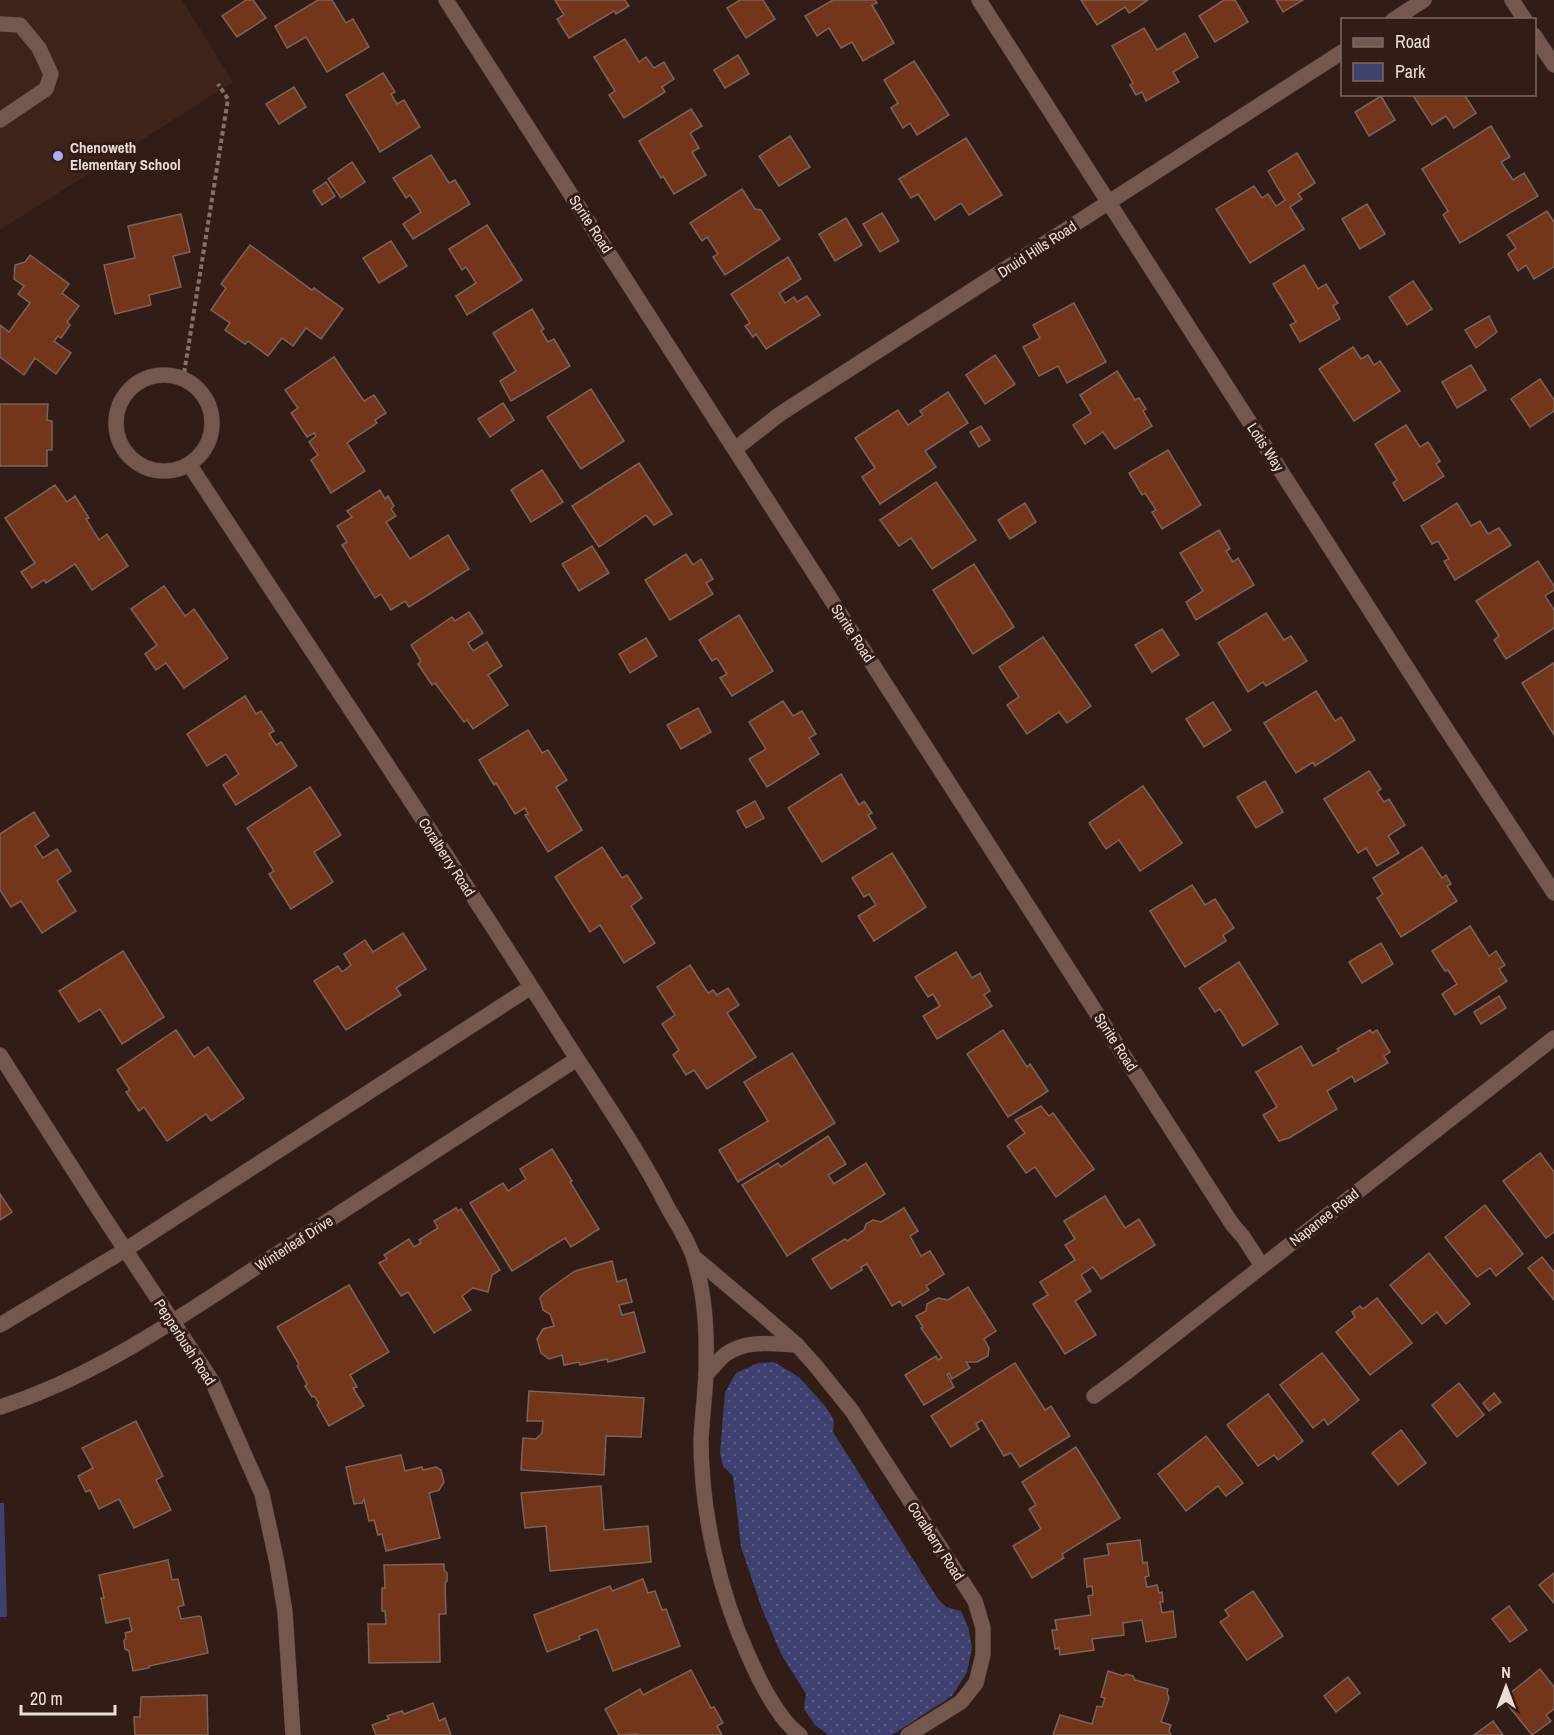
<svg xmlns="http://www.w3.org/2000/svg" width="1554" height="1735" viewBox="0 0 1554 1735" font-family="'Archivo Narrow',sans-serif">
<defs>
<pattern id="green-dots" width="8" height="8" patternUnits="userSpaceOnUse" patternTransform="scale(1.5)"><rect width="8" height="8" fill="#3e4170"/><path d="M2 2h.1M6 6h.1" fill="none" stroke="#5a5c84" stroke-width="1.8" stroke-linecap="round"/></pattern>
</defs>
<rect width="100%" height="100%" fill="#311d15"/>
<!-- built -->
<polygon fill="#3d2318" points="0,0 182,0 233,82 0,230"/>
<!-- green -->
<polygon fill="url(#green-dots)" points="774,1362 799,1377 825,1406 834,1420 833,1432 938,1599 946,1607 961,1611 968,1627 972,1648 967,1672 952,1696 892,1735 828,1735 815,1725 804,1709 806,1694 781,1654 761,1606 741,1547 733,1476 723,1466 720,1453 725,1392 736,1373 758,1363"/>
<!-- pitch -->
<polygon fill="#3e4170" points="0,1503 4,1503 7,1617 0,1617"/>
<!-- building -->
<g fill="#73361b" stroke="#7b635a" stroke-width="1.5">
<polygon points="246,0 253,0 266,18 237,37 222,16"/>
<polygon points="318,0 332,0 346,23 353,19 369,47 327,72 306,37 287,48 275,26"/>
<polygon points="555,0 625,0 629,6 616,14 614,11 569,38 557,19 564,15"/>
<polygon points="740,0 763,0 775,19 746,38 727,8"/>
<polygon points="833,0 875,0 877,3 872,5 894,43 863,61 852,42 841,48 829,28 817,36 805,16"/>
<polygon points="1081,0 1148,0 1129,13 1125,7 1097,25"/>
<polygon points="1224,0 1235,0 1248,22 1215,42 1199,16"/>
<polygon points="1276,0 1303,0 1283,12"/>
<polygon points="1144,28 1157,50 1185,33 1198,57 1173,72 1179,82 1146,101 1142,92 1136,95 1130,85 1133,83 1112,46"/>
<polygon points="625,39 639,62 646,57 654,68 664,62 674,79 662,87 665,92 624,118 609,95 615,91 594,57"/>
<polygon points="738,55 749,74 725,88 714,70"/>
<polygon points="914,61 949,115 917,135 910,123 903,128 891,108 898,103 884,80"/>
<polygon points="383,73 395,92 391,94 397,104 404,100 420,127 380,152 346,95"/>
<polygon points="294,87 306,107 279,124 266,104"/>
<polygon points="1412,94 1464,94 1476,113 1454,128 1446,116 1432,125"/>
<polygon points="1381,96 1395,120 1369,136 1355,112"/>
<polygon points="691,109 702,126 690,133 699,148 692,152 706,175 674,194 663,176 661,178 639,141"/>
<polygon points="1491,126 1510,157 1501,162 1513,180 1524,173 1538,196 1460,243 1443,215 1448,211 1422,169"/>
<polygon points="790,136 810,167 779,186 759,156"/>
<polygon points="966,138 1002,195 969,215 961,203 935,220 918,194 911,198 899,179"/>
<polygon points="1297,153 1315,183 1298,194 1302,199 1290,207 1304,229 1250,263 1216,209 1254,186 1262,198 1268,194 1276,206 1285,200 1268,171"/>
<polygon points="431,155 449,183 455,180 470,204 413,239 403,224 421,212 410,195 406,198 393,178"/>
<polygon points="352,162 365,182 341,198 328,179"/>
<polygon points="326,182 335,196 322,205 313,191"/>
<polygon points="742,189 755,209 761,210 780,239 725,275 713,257 718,254 707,237 702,241 690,223"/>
<polygon points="1367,204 1385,234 1360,249 1342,219"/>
<polygon points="1547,211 1554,222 1554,267 1534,279 1526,265 1518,271 1508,254 1516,248 1507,235"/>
<polygon points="882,213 899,241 880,252 863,224"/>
<polygon points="181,214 190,252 173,256 181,287 149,295 151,305 115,314 104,265 135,258 128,226"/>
<polygon points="846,218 862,245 835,261 819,234"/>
<polygon points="487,225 522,280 467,315 456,296 476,283 466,267 462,270 449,249"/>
<polygon points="391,241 407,266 379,283 363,258"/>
<polygon points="250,245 312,290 314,288 343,309 321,339 306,328 293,346 282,338 268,356 248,341 245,344 225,330 230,323 211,310 226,288 221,284"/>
<polygon points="30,255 69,284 62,293 79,306 67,322 70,325 61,338 58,336 54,341 71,353 56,374 35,358 24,375 0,357 0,325 9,332 30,303 18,294 24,286 14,279 15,265 25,262"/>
<polygon points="788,257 801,279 779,293 785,303 794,297 797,302 807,296 820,315 766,349 756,334 753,337 745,326 750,323 731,294"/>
<polygon points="1304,265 1318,289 1326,284 1338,303 1333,306 1340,319 1300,342 1290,325 1296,322 1273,284"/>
<polygon points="1413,281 1432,309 1407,325 1389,297"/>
<polygon points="1074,303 1106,362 1067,383 1058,366 1039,376 1023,347 1040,338 1033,325"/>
<polygon points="532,309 544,329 541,331 548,342 554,339 570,366 511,401 500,381 516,371 493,333"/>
<polygon points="1489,316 1497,332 1476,348 1465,330"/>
<polygon points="1353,347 1361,359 1368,355 1374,365 1380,361 1400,391 1354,421 1319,369"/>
<polygon points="995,355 1015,384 985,404 966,375"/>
<polygon points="334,357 364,401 374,395 386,413 375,420 377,423 347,443 365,471 331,493 311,460 318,455 309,442 316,436 314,433 307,437 291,413 298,408 285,390"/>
<polygon points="1471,365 1486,390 1457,408 1442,382"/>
<polygon points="1117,371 1135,400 1139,398 1146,409 1143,411 1152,426 1115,449 1103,432 1085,444 1073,425 1091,413 1080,395"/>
<polygon points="1540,379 1554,400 1554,411 1530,427 1511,399"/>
<polygon points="591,389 624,441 581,469 547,417"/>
<polygon points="948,392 968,423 925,451 936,467 880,504 862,477 875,468 855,438 898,410 908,425 923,415 920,411"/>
<polygon points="503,403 514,420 490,437 478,419"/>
<polygon points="0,404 48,404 47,420 52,421 52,450 47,450 47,466 0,466"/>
<polygon points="1406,425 1420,447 1428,442 1440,461 1436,464 1444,476 1404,501 1393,483 1397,480 1375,444"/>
<polygon points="981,426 990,440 979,447 970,432"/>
<polygon points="1168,450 1201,505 1162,529 1152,512 1156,510 1145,493 1142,495 1129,473"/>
<polygon points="639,463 672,514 654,525 646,515 599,547 572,506"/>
<polygon points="542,470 563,502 531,522 511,490"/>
<polygon points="936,482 976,540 932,569 911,538 899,546 880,520"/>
<polygon points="55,485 67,502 75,496 89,518 86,519 99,540 107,534 128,566 92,590 75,564 46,583 44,580 32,588 21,572 35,563 5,518"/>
<polygon points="380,490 385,499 388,496 394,506 391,509 396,516 386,522 410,559 448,535 469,569 409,607 405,601 391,610 381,594 375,598 342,545 347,542 337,526 352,517 347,511"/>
<polygon points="1025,503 1036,522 1010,539 998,520"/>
<polygon points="1457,503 1471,526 1480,521 1488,534 1499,528 1511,545 1455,580 1444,561 1449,559 1438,541 1432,544 1421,526"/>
<polygon points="1219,530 1230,549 1226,551 1233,562 1238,558 1254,585 1196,620 1186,602 1203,591 1180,553"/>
<polygon points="592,546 609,573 579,591 562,564"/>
<polygon points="686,554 693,565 701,559 713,579 706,583 713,594 670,620 645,580"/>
<polygon points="1538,561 1554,586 1554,590 1545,596 1554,610 1554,628 1506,659 1494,640 1499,636 1476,601"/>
<polygon points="974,564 1014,627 973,654 933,590"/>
<polygon points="164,586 185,616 194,609 228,658 184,688 166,663 156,670 145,654 157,645 131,609"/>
<polygon points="469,612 483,633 468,643 473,651 487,642 502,666 488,675 508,705 473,729 467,720 464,722 435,683 432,685 418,664 421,661 411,645 452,617 455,621"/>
<polygon points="1266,613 1284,640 1291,636 1307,661 1266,686 1263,682 1248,692 1218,643"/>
<polygon points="739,615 773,671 732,696 720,678 727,674 717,658 712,661 699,640"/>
<polygon points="1162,629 1179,655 1152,672 1135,645"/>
<polygon points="1043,637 1091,706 1067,723 1059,712 1027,734 1007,705 1019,697 999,667"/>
<polygon points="646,638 657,656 630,673 619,654"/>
<polygon points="1554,663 1554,735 1522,683"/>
<polygon points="1316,691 1335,721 1341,717 1355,740 1315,766 1313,762 1296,773 1264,723"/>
<polygon points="245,696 256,714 261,711 274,731 269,734 276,745 281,742 297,766 236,805 223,785 239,774 226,754 207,766 187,734"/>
<polygon points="783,701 793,716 802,711 816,734 809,738 819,754 767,787 749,759 766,749 749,722"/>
<polygon points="1213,702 1231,730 1204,747 1186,719"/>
<polygon points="698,708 711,732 681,749 667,725"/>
<polygon points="528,730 542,753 548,750 567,780 556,787 582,830 548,852 525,815 528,814 525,808 515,814 496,783 494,785 479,760"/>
<polygon points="1369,771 1381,789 1377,792 1384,802 1389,799 1405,825 1388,836 1399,853 1377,866 1366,848 1358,853 1324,799"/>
<polygon points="841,774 859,805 864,801 872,813 868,815 876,828 822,862 788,808"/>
<polygon points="1265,781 1283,812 1256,828 1237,797"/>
<polygon points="1143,786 1182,843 1140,871 1119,840 1106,849 1089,823"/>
<polygon points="310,787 341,835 314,852 333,882 291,909 269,874 274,871 247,828"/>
<polygon points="755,801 764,818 746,828 737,811"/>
<polygon points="34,812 49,836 35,846 43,858 57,849 71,871 57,881 76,911 42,933 21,901 11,907 0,890 0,834"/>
<polygon points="602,847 622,878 627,875 642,898 631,906 655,943 624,963 600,925 590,932 555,877"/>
<polygon points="1422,847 1442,878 1446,875 1451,884 1447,886 1457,901 1401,937 1377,898 1383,894 1373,878"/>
<polygon points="892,853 926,907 874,941 858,916 876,905 869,894 864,897 852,878"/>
<polygon points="1192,885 1205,905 1215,899 1234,928 1223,935 1226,941 1185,967 1150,911"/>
<polygon points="1470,926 1489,956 1496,951 1505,965 1499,969 1507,981 1455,1015 1442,994 1457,984 1448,970 1445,971 1432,951"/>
<polygon points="403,933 426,969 396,988 401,995 346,1030 314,981 338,966 342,972 351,965 344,954 365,940 373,952"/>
<polygon points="1381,943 1393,964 1362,983 1349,962"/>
<polygon points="123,951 164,1017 122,1044 100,1009 79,1022 59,991"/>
<polygon points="956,952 972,978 980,973 990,991 984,995 992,1006 937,1039 923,1016 940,1006 933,994 928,997 915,977"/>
<polygon points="1239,962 1278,1024 1243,1046 1220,1009 1215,1012 1199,988"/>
<polygon points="690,965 708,993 713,990 717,995 728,988 739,1005 727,1013 756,1057 707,1089 694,1070 686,1075 673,1055 679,1050 662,1024 675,1015 657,987"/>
<polygon points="1499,996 1506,1008 1481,1024 1474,1012"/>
<polygon points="176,1030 194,1057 208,1047 244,1098 211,1121 206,1114 167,1141 144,1107 139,1111 126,1092 130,1090 117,1070"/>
<polygon points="1003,1030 1027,1067 1030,1064 1048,1091 1008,1117 967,1054"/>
<polygon points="1370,1030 1372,1033 1377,1030 1390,1052 1384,1056 1388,1063 1355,1082 1352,1076 1327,1091 1337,1109 1289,1138 1279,1141 1263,1115 1277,1107 1256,1072 1301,1046 1313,1066 1339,1051 1337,1049"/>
<polygon points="792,1053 835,1123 738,1182 719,1150 768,1121 744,1082"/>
<polygon points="1041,1106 1049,1116 1053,1113 1094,1169 1056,1197 1035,1167 1026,1173 1007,1146 1025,1133 1015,1120"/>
<polygon points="828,1136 846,1164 828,1175 834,1184 866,1163 885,1194 787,1256 742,1185 778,1163 781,1167"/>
<polygon points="552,1149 572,1181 570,1182 599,1229 571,1247 565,1238 512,1271 470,1203 503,1183 508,1191 526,1179 520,1169"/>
<polygon points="1540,1153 1554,1172 1554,1232 1546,1238 1503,1181"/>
<polygon points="0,1194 12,1212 0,1220"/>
<polygon points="1105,1196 1125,1228 1139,1219 1155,1245 1101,1279 1093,1267 1081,1275 1091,1291 1075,1301 1096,1335 1065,1354 1033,1304 1048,1295 1040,1282 1075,1260 1065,1245 1075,1239 1064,1221"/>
<polygon points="1485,1205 1523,1254 1496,1276 1490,1268 1477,1277 1445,1237"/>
<polygon points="456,1208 458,1211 461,1209 500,1270 492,1275 488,1292 473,1288 462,1296 471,1310 434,1333 408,1292 401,1296 379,1263 387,1259 384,1255 409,1239 414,1247 421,1243 419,1240 438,1228 434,1221"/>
<polygon points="904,1208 918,1231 910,1236 921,1256 930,1251 944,1274 926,1286 929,1290 903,1306 900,1301 892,1306 867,1264 861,1267 862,1270 831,1289 812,1259 845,1239 847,1241 864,1230 866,1224 873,1220 881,1222"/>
<polygon points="1429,1253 1470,1304 1446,1324 1437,1312 1422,1324 1390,1285"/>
<polygon points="1542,1257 1554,1272 1554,1300 1528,1268"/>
<polygon points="612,1261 617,1282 626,1279 632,1302 619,1305 622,1315 634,1312 645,1352 608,1362 607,1359 580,1365 579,1362 564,1365 562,1355 549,1359 541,1353 537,1339 543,1329 554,1326 550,1314 543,1310 540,1298 544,1293 575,1271"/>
<polygon points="349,1285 389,1352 350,1375 357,1387 353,1388 364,1406 329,1426 317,1405 319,1403 314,1396 312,1397 305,1386 307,1384 297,1366 299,1364 277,1327"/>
<polygon points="968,1287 996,1331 984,1339 989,1348 988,1356 977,1362 966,1362 970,1368 952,1379 949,1373 947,1374 954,1387 924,1405 905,1375 936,1356 938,1360 942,1358 921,1328 923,1327 916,1316 926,1311 927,1304 938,1298 948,1300"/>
<polygon points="1377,1298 1412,1343 1370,1375 1336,1332 1355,1317 1352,1312 1360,1306 1363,1309"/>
<polygon points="1322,1353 1359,1400 1328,1425 1324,1419 1313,1428 1280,1385"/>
<polygon points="1015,1363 1045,1410 1051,1406 1070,1436 1020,1467 1011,1453 1004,1456 982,1420 976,1424 979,1429 951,1447 931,1416"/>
<polygon points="1459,1383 1484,1415 1457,1437 1432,1405"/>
<polygon points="529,1391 644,1398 641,1437 606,1436 604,1475 521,1470 523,1438 536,1439 542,1433 543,1421 527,1421"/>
<polygon points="1494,1393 1501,1402 1489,1411 1483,1403"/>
<polygon points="1268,1394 1303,1441 1278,1460 1274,1455 1258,1466 1227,1425"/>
<polygon points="136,1421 163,1476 156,1480 171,1510 134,1528 119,1499 99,1509 90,1490 86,1492 78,1476 93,1468 82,1448"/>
<polygon points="1401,1430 1426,1463 1398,1485 1372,1453"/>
<polygon points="1206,1436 1243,1483 1226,1496 1218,1486 1186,1511 1158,1474"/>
<polygon points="1076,1447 1120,1518 1062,1554 1064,1558 1032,1578 1013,1546 1041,1529 1029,1509 1036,1505 1022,1482"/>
<polygon points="401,1455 405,1471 422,1467 423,1470 436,1467 441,1470 444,1482 439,1490 429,1493 440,1538 386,1551 382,1534 378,1535 374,1520 369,1521 364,1499 362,1503 354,1504 346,1467"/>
<polygon points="601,1486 604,1530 648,1526 651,1562 550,1571 546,1526 525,1528 521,1493"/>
<polygon points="1140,1540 1143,1563 1147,1562 1149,1576 1145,1577 1147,1587 1157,1585 1159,1593 1162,1592 1163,1602 1160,1602 1162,1613 1173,1611 1176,1637 1146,1642 1142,1620 1123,1623 1124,1635 1092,1639 1094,1650 1060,1655 1059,1648 1055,1649 1052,1630 1057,1630 1055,1620 1091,1615 1088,1596 1093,1595 1092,1586 1087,1587 1084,1559 1109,1555 1107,1544"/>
<polygon points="168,1560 172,1580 178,1579 184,1605 178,1607 181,1619 199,1616 201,1617 208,1653 149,1666 149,1668 133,1671 129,1651 125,1649 124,1641 126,1638 125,1633 132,1631 129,1618 106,1623 101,1598 104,1598 99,1575"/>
<polygon points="444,1564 444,1570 447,1573 447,1581 445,1583 446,1614 439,1614 440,1662 369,1663 368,1624 386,1624 385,1611 382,1611 382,1588 385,1588 384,1565"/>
<polygon points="1554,1573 1554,1603 1539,1585"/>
<polygon points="643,1579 648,1593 655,1591 662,1610 666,1609 680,1646 613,1671 597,1629 579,1636 580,1639 547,1652 534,1615 610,1586 612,1591"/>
<polygon points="1253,1591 1283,1636 1247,1660 1220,1622 1229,1616 1225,1610"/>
<polygon points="1509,1606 1527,1630 1510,1642 1492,1619"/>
<polygon points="1540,1669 1554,1687 1554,1709 1546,1715 1551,1721 1532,1735 1503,1699"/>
<polygon points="691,1670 711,1708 714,1707 723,1723 717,1726 722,1735 638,1735 637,1734 619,1735 605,1709 640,1689 643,1695"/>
<polygon points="1108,1671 1123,1676 1126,1674 1133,1676 1135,1680 1168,1689 1167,1693 1169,1698 1161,1722 1171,1725 1169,1731 1171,1735 1053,1735 1060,1715 1092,1724 1097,1706 1102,1707 1105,1698 1101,1697"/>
<polygon points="1348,1677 1360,1693 1336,1712 1324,1696"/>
<polygon points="207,1695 208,1735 135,1735 134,1717 140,1717 141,1697"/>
<polygon points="433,1703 439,1721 445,1718 451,1735 376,1735 372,1725 389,1719 387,1716 402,1711 404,1714"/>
<polygon points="1493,1721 1503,1735 1474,1735"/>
</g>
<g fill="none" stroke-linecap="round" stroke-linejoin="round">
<defs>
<polyline id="lane" points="0,24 20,25 39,48 51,74 46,89 0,120"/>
<g id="street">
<polyline points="446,0 1232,1224 1244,1238 1262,1266"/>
<polyline points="979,0 1443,724 1554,893"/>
<polyline points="1512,0 1525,20"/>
<polyline points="1393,20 1424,0"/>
<polyline points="1534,35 1554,65"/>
<circle cx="164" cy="423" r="48"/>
<polyline points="735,449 780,414 1342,52"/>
<path d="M189 464C312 652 438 839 558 1029 595 1088 636 1145 668 1208 677 1224 689 1242 694 1259 706 1296 707 1336 706 1374 705 1396 702 1418 701 1439 701 1512 719 1592 749 1657 760 1682 778 1719 800 1735"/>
<polyline points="0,1055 101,1213 212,1381 262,1494 277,1563 285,1612 293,1735"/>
<polyline points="694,1257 758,1311 797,1345 815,1365 852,1411 975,1601 983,1628 983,1655 976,1683 961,1702 908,1735"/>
<polyline points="0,1325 125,1250 531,987"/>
<path d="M706 1374C713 1368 719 1359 726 1354 747 1339 773 1344 797 1345"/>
<polyline points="1094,1396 1127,1372 1554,1038"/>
<path d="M0 1407C98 1376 184 1314 269 1259 372 1192 474 1126 577 1059"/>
</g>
</defs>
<!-- lane casing -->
<use href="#lane" stroke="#4b3830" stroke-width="16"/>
<!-- street casing -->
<use href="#street" stroke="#4b3830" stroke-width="16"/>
<!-- path -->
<polyline stroke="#83716a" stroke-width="4" stroke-dasharray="4.5 3" stroke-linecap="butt" points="183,380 228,99 218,84"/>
<!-- lane -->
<use href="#lane" stroke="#75584d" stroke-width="15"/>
<!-- street -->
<use href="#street" stroke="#75584d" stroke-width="15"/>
</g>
<!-- markers -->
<circle fill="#a8b0fc" stroke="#311d15" stroke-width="2" cx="58" cy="156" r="6"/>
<g text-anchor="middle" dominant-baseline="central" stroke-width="6" stroke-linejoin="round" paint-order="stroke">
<!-- poi labels -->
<g font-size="15" font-weight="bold" fill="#ebddd7" stroke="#311d15" text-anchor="start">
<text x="70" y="147">Chenoweth<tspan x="70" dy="17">Elementary School</tspan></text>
</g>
<!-- street labels -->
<g font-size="15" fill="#ebddd7" stroke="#311d15">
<text transform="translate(591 224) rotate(57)">Sprite Road</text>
<text transform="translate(1037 249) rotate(-33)">Druid Hills Road</text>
<text transform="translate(1266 447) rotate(57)">Lotis Way</text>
<text transform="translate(853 633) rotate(57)">Sprite Road</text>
<text transform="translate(447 857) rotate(57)">Coralberry Road</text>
<text transform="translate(1116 1042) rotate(57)">Sprite Road</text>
<text transform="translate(1324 1217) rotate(-38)">Napanee Road</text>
<text transform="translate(294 1243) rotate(-33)">Winterleaf Drive</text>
<text transform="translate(185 1342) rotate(57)">Pepperbush Road</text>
<text transform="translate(936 1541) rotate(57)">Coralberry Road</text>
</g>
</g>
<!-- legend -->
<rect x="1341" y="18" width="195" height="78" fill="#311d15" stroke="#7b6a63" stroke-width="1.5"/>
<rect x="1353" y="38" width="30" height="9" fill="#75584d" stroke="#7b6a63" stroke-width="1.5"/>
<text x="1395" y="48" font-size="18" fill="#ebddd7">Road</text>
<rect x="1353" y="63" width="30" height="18" fill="#3e4170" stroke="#7b6a63" stroke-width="1.5"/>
<text x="1395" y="78" font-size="18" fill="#ebddd7">Park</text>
<!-- north arrow -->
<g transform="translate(1506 1687)" stroke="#311d15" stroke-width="4.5" paint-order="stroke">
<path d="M0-4.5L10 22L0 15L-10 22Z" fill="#ebddd7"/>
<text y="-9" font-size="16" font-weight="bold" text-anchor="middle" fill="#ebddd7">N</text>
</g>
<!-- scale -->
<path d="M21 1705v9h94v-9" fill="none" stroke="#ebddd7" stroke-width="3"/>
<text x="30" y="1705" font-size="18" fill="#ebddd7" stroke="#311d15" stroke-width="4.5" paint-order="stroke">20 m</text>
</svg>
